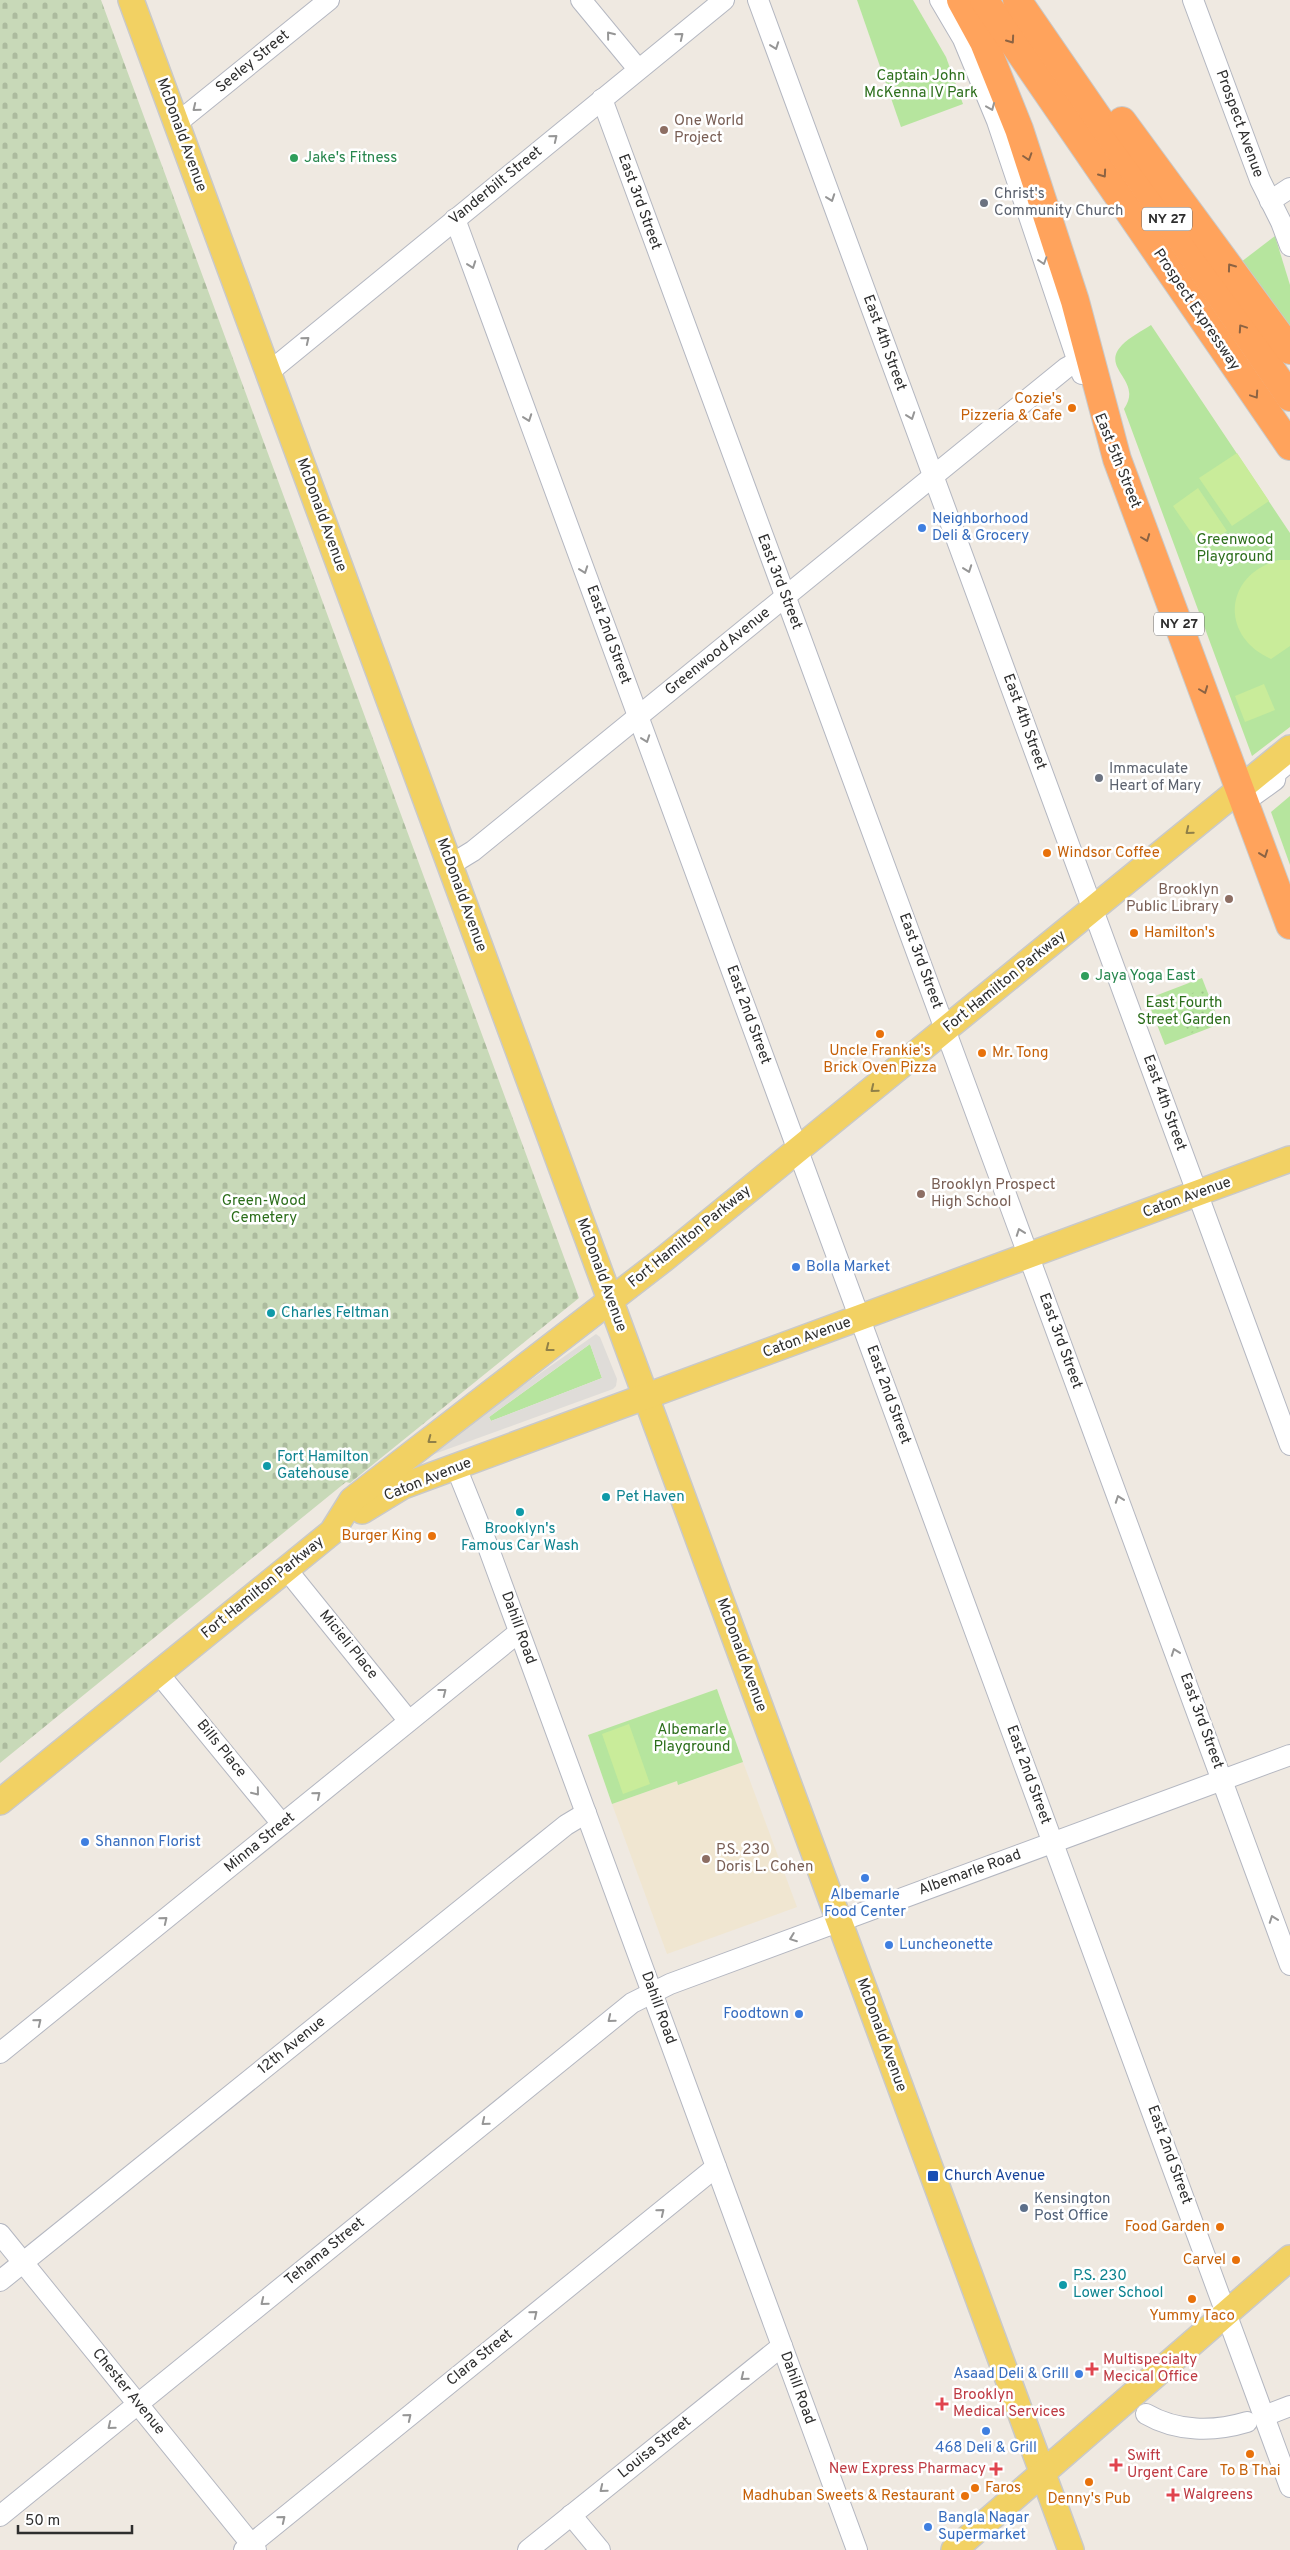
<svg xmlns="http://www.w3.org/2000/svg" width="1290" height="2550" viewBox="0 0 1290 2550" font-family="Overpass,sans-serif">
<defs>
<pattern id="cemetery-stones" width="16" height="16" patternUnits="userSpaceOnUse" patternTransform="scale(1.25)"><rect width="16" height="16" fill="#c8d9b8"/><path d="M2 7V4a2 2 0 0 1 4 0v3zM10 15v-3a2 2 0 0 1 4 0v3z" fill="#acbb9e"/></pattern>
<pattern id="garden-dots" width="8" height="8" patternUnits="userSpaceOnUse" patternTransform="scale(1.25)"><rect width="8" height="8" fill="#b6e59e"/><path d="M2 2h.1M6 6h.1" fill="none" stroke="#9dc588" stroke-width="1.8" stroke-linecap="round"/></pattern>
</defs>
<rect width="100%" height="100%" fill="#efe9e1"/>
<!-- education -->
<polygon fill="#f0e6d1" points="743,1762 797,1907 667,1954 612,1804 677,1781 679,1785"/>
<!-- grass -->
<g fill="#b6e59e">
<polygon points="857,0 913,0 946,57 963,104 901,127"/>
<polygon points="1275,236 1290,285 1290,330 1241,262"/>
<path d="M1151 325 1290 533V727L1252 756 1124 409C1144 380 1099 369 1122 345 1130 337 1142 331 1151 325Z"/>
<polygon points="1290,796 1290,865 1271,812"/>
<polygon points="1202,978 1220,1024 1165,1045 1147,999"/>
<polygon points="590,1344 602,1378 491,1421 489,1417"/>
<polygon points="717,1689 743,1762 678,1785 677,1781 612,1804 588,1735"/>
</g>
<!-- cemetery -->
<polygon fill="url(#cemetery-stones)" points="0,0 101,0 579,1298 350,1483 346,1482 0,1763"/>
<!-- garden -->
<polygon fill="url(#garden-dots)" points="1205,988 1219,1023 1188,1034 1175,1000"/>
<!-- pitch -->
<g fill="#c9ec9a">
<polygon points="1237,453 1269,501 1232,526 1199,478"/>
<polygon points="1198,488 1227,531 1202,548 1173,506"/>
<path d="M1279 560H1290V646L1271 659C1219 636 1224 574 1279 560Z"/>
<polygon points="1264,684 1275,710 1245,722 1235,696"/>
<polygon points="629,1724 650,1784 623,1794 602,1734"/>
</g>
<!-- plaza -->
<path fill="#dfdcd8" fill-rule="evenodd" d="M596 1334 600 1337 617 1379 616 1386 613 1389 426 1457V1454ZM590 1344 602 1378 491 1421 489 1417Z"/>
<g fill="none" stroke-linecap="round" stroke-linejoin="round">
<defs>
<g id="minor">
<polyline points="581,0 638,69"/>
<polyline points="758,0 1290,1445"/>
<polyline points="940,0 963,39 997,121 1082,374"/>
<polyline points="1193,0 1260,180 1281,222 1290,246"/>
<polyline points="602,99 1290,1965"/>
<polyline points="177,123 329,0"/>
<polyline points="1270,201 1290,188"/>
<polyline points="455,219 1290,2487"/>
<polyline points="269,372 724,0"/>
<polyline points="1255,784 1247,790 1250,798 1275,780 1276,773 1290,761"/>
<polyline points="450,865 473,851 1066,368 1077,362"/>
<polyline points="456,1467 487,1544 857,2550"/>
<polyline points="287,1570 408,1720"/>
<polyline points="159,1674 282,1824"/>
<polyline points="0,2053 519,1632"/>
<polyline points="0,2234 256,2550"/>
<polyline points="0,2281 566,1825 586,1813"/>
<path d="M1146 2414C1177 2432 1214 2432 1247 2422"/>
<polyline points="1264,2416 1290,2406"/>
<polyline points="571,2515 600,2550"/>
<polyline points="0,2516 632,2003 670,1984 1290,1755"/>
<polyline points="244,2550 716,2167"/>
<polyline points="528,2550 782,2346"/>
</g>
<g id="major">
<polyline points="131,0 1071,2550"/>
<polyline points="362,1511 403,1486 1290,1159"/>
<polyline points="0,1802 332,1532 352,1500 664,1259 1290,748"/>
<polyline points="954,2550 1290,2258"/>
</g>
<g id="highway">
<polyline points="961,0 984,42 1019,129 1075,301 1117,459 1290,925"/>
<polyline points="984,0 1290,446"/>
<polyline points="1017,0 1290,397"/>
<polyline points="1122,121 1290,350"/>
</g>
</defs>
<!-- minor casing -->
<use href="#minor" stroke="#b4b7c1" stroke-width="22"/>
<!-- major casing -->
<use href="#major" stroke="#c9c9c9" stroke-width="28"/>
<!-- highway casing -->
<use href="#highway" stroke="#c9c9c9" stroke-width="30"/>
<!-- minor -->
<use href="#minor" stroke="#fff" stroke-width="20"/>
<!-- major -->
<use href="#major" stroke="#f2d163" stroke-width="25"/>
<!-- highway -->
<use href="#highway" stroke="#ffa35c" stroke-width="28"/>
</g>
<!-- one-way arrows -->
<defs><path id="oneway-chevron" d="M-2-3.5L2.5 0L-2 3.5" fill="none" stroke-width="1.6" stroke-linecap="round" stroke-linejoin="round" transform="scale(1.25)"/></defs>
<g stroke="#969696">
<use href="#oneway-chevron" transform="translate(610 35) rotate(-129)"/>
<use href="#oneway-chevron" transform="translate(680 36) rotate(-39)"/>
<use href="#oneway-chevron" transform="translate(775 46) rotate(70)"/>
<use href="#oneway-chevron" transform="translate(991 107) rotate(67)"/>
<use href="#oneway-chevron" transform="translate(196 108) rotate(141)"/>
<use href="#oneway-chevron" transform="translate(554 138) rotate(-39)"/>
<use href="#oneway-chevron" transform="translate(831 198) rotate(70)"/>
<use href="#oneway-chevron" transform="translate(1043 261) rotate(72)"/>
<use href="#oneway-chevron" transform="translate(472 265) rotate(70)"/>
<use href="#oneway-chevron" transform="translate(306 340) rotate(-39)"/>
<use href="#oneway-chevron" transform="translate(911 416) rotate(70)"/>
<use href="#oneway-chevron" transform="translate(528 418) rotate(70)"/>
<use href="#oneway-chevron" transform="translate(968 569) rotate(70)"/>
<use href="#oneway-chevron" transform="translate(584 570) rotate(70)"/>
<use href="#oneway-chevron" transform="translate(646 739) rotate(70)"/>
<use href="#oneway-chevron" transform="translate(1020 1232) rotate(-110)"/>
<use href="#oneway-chevron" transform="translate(1119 1499) rotate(-110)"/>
<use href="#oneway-chevron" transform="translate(1175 1652) rotate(-110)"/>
<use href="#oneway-chevron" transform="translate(443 1692) rotate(-38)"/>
<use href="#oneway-chevron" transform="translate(256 1792) rotate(51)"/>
<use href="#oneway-chevron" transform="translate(317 1795) rotate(-40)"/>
<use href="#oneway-chevron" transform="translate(1273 1919) rotate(-110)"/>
<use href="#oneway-chevron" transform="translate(164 1920) rotate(-39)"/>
<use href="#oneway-chevron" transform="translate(793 1938) rotate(159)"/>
<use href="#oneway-chevron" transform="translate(611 2019) rotate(141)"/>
<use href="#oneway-chevron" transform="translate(38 2022) rotate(-39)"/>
<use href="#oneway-chevron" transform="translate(485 2122) rotate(141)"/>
<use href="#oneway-chevron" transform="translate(661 2212) rotate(-39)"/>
<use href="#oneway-chevron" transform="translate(264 2302) rotate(141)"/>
<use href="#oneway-chevron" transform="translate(534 2314) rotate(-39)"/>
<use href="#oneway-chevron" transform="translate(744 2377) rotate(141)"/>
<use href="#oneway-chevron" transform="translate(408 2417) rotate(-39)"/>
<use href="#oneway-chevron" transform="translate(111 2426) rotate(141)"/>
<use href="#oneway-chevron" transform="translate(603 2489) rotate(141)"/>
<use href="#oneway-chevron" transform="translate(282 2519) rotate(-39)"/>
</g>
<g stroke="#8c6343">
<use href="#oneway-chevron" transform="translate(1011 40) rotate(55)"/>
<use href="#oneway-chevron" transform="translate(1028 157) rotate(72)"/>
<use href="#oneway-chevron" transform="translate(1103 174) rotate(55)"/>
<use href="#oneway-chevron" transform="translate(1231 267) rotate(-126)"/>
<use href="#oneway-chevron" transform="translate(1242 328) rotate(-124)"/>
<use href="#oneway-chevron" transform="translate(1255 395) rotate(56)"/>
<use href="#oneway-chevron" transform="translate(1146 538) rotate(69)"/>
<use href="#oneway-chevron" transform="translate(1204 690) rotate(69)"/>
<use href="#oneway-chevron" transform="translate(1264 854) rotate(70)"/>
</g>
<g stroke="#908048">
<use href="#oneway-chevron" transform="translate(1189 831) rotate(141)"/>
<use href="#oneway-chevron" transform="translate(874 1089) rotate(141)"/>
<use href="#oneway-chevron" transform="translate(549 1348) rotate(142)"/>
<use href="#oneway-chevron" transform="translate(431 1440) rotate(143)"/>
</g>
<!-- markers -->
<g fill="#8d6e63" stroke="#fff" stroke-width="2">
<circle cx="664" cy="130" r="5"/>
<circle cx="1229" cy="899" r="5"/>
<circle cx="921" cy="1194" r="5"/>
<circle cx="706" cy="1859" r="5"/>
</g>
<g fill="#2e9e5b" stroke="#fff" stroke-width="2">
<circle cx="294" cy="158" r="5"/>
<circle cx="1085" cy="976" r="5"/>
</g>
<g fill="#6b7280" stroke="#fff" stroke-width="2">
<circle cx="984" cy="203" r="5"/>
<circle cx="1099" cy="778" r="5"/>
</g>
<g fill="#e8710a" stroke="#fff" stroke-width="2">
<circle cx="1072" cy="408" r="5"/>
<circle cx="1047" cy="853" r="5"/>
<circle cx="1134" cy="933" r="5"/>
<circle cx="880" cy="1034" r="5"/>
<circle cx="982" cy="1053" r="5"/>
<circle cx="432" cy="1536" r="5"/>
<circle cx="1220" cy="2227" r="5"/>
<circle cx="1236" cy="2260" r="5"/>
<circle cx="1192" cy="2299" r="5"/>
<circle cx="1250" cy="2454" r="5"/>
<circle cx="1089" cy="2482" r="5"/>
<circle cx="975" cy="2488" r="5"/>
<circle cx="965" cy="2496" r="5"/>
</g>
<g fill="#3f7fe0" stroke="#fff" stroke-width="2">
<circle cx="922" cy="528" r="5"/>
<circle cx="796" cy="1267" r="5"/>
<circle cx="85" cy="1842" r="5"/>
<circle cx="865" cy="1878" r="5"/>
<circle cx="889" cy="1945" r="5"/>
<circle cx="799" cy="2014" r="5"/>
<circle cx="1079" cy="2374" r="5"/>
<circle cx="986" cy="2431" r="5"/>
<circle cx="928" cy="2527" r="5"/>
</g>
<g fill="#0f9aa8" stroke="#fff" stroke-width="2">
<circle cx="271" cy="1313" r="5"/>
<circle cx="267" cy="1466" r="5"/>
<circle cx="606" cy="1497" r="5"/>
<circle cx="520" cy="1512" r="5"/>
<circle cx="1063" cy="2285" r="5"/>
</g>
<rect fill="#1a4fb4" stroke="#fff" stroke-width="2" x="927" y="2170" width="12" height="12" rx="2.5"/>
<circle fill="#5c6f8a" stroke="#fff" stroke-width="2" cx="1024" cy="2208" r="5"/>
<g fill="#e0444e" stroke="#fff" stroke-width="2">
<path d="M1089.5 2361.5h5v5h5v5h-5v5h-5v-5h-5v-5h5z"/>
<path d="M939.5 2396.5h5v5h5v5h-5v5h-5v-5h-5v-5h5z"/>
<path d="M1113.5 2457.5h5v5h5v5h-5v5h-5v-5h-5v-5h5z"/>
<path d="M993.5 2461.5h5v5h5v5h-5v5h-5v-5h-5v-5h5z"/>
<path d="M1170.5 2487.5h5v5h5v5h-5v5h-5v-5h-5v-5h5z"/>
</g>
<g text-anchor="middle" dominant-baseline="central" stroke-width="5" stroke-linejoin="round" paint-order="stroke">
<!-- shield labels -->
<g fill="#fff" stroke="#6d6d6d" stroke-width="1">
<rect x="1142" y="207.5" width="50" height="23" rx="4"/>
<rect x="1154" y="612.5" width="50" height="23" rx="4"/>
</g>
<g font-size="14" font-weight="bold" fill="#2e2e2e">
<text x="1167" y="219">NY 27</text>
<text x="1179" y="624">NY 27</text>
</g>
<!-- street labels -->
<g font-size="15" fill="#2e2e2e" stroke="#fff">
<text transform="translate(253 62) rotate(-39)">Seeley Street</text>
<text transform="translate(1239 124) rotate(70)">Prospect Avenue</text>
<text transform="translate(181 135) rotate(70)">McDonald Avenue</text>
<text transform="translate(496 186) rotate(-39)">Vanderbilt Street</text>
<text transform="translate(639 202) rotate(70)">East 3rd Street</text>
<text transform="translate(1196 310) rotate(56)">Prospect Expressway</text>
<text transform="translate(884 343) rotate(70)">East 4th Street</text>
<text transform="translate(1117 461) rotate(68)">East 5th Street</text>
<text transform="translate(321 515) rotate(70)">McDonald Avenue</text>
<text transform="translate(779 582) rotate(69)">East 3rd Street</text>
<text transform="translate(608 635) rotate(70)">East 2nd Street</text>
<text transform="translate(718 652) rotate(-39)">Greenwood Avenue</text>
<text transform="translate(1024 722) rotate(70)">East 4th Street</text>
<text transform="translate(461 895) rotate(70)">McDonald Avenue</text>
<text transform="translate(920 961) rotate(70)">East 3rd Street</text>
<text transform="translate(1005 982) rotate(-39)">Fort Hamilton Parkway</text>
<text transform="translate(748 1015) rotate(70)">East 2nd Street</text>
<text transform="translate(1164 1103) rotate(70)">East 4th Street</text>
<text transform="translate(1187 1198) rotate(-20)">Caton Avenue</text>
<text transform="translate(690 1237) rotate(-39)">Fort Hamilton Parkway</text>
<text transform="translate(601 1275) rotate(70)">McDonald Avenue</text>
<text transform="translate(807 1338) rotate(-20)">Caton Avenue</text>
<text transform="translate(1060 1341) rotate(70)">East 3rd Street</text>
<text transform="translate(888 1395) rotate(70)">East 2nd Street</text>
<text transform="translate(428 1480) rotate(-22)">Caton Avenue</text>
<text transform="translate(263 1588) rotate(-39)">Fort Hamilton Parkway</text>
<text transform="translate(518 1628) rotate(70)">Dahill Road</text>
<text transform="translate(348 1645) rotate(51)">Micieli Place</text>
<text transform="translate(741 1655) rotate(70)">McDonald Avenue</text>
<text transform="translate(1201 1721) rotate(70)">East 3rd Street</text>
<text transform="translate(221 1749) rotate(51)">Bills Place</text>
<text transform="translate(1028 1775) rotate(70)">East 2nd Street</text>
<text transform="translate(260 1843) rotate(-39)">Minna Street</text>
<text transform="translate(970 1873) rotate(-20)">Albemarle Road</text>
<text transform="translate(658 2008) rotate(70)">Dahill Road</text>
<text transform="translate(881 2035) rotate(70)">McDonald Avenue</text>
<text transform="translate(292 2046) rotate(-39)">12th Avenue</text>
<text transform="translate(1169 2155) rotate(70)">East 2nd Street</text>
<text transform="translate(325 2252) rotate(-39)">Tehama Street</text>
<text transform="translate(480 2358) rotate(-39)">Clara Street</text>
<text transform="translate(797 2388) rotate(70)">Dahill Road</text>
<text transform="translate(128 2392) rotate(51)">Chester Avenue</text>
<text transform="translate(655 2448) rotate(-39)">Louisa Street</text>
</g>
<!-- park labels -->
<g font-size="15" fill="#2c6e1b" stroke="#fff">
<text x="921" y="76">Captain John<tspan x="921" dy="17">McKenna IV Park</tspan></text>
<text x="1235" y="540">Greenwood<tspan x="1235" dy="17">Playground</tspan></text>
<text x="1184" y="1003">East Fourth<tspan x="1184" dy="17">Street Garden</tspan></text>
<text x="264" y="1201">Green-Wood<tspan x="264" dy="17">Cemetery</tspan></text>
<text x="692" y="1730">Albemarle<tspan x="692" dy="17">Playground</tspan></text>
</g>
<!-- education labels -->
<g font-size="15" fill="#785e54" stroke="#fff" text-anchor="start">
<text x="674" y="121">One World<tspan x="674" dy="17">Project</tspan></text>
<text x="1219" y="890" text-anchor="end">Brooklyn<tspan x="1219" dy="17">Public Library</tspan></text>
<text x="931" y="1185">Brooklyn Prospect<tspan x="931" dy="17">High School</tspan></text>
<text x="716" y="1850">P.S. 230<tspan x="716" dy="17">Doris L. Cohen</tspan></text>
</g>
<!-- leisure labels -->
<g font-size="15" fill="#27864d" stroke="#fff" text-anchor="start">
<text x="304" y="158">Jake's Fitness</text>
<text x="1095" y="976">Jaya Yoga East</text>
</g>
<!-- worship labels -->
<g font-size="15" fill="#5b616d" stroke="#fff" text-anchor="start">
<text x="994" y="194">Christ's<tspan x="994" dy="17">Community Church</tspan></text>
<text x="1109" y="769">Immaculate<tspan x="1109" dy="17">Heart of Mary</tspan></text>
</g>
<!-- food labels -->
<g font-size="15" fill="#c56008" stroke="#fff" text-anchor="end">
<text x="1062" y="399">Cozie's<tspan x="1062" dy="17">Pizzeria &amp; Cafe</tspan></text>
<text x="1057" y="853" text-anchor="start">Windsor Coffee</text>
<text x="1144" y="933" text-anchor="start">Hamilton's</text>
<text x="880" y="1051" text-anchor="middle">Uncle Frankie's<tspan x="880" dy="17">Brick Oven Pizza</tspan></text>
<text x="992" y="1053" text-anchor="start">Mr. Tong</text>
<text x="422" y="1536">Burger King</text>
<text x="1210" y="2227">Food Garden</text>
<text x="1226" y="2260">Carvel</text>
<text x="1192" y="2316" text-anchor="middle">Yummy Taco</text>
<text x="1250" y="2471" text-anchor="middle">To B Thai</text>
<text x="985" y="2488" text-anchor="start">Faros</text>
<text x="955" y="2496">Madhuban Sweets &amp; Restaurant</text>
<text x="1089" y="2499" text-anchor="middle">Denny's Pub</text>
</g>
<!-- shop labels -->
<g font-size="15" fill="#366cbe" stroke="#fff" text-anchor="start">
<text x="932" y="519">Neighborhood<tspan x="932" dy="17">Deli &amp; Grocery</tspan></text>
<text x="806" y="1267">Bolla Market</text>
<text x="95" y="1842">Shannon Florist</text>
<text x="865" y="1895" text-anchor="middle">Albemarle<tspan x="865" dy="17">Food Center</tspan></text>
<text x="899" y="1945">Luncheonette</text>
<text x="789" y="2014" text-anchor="end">Foodtown</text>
<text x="1069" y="2374" text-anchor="end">Asaad Deli &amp; Grill</text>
<text x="986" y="2448" text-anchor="middle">468 Deli &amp; Grill</text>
<text x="938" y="2518">Bangla Nagar<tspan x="938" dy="17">Supermarket</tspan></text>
</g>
<!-- culture labels -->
<g font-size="15" fill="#0d838f" stroke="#fff" text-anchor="start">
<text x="281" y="1313">Charles Feltman</text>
<text x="277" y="1457">Fort Hamilton<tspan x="277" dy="17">Gatehouse</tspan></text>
<text x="616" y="1497">Pet Haven</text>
<text x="520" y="1529" text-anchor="middle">Brooklyn's<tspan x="520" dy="17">Famous Car Wash</tspan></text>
<text x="1073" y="2276">P.S. 230<tspan x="1073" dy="17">Lower School</tspan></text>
</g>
<!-- transit labels -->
<g font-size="15" fill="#164399" stroke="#fff" text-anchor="start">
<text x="944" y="2176">Church Avenue</text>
</g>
<!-- service labels -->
<g font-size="15" fill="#4e5e75" stroke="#fff" text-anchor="start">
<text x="1034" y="2199">Kensington<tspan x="1034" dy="17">Post Office</tspan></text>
</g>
<!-- health labels -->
<g font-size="15" fill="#be3a42" stroke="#fff" text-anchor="start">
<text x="1103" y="2360">Multispecialty<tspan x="1103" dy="17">Mecical Office</tspan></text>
<text x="953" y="2395">Brooklyn<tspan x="953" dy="17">Medical Services</tspan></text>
<text x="1127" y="2456">Swift<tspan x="1127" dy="17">Urgent Care</tspan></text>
<text x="986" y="2469" text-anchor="end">New Express Pharmacy</text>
<text x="1183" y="2495">Walgreens</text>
</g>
</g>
<!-- scale -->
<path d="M18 2525v8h114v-8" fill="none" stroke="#2e2e2e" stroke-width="2.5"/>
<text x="25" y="2525" font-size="15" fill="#2e2e2e" stroke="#ffffff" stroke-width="4" paint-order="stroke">50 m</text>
</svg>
